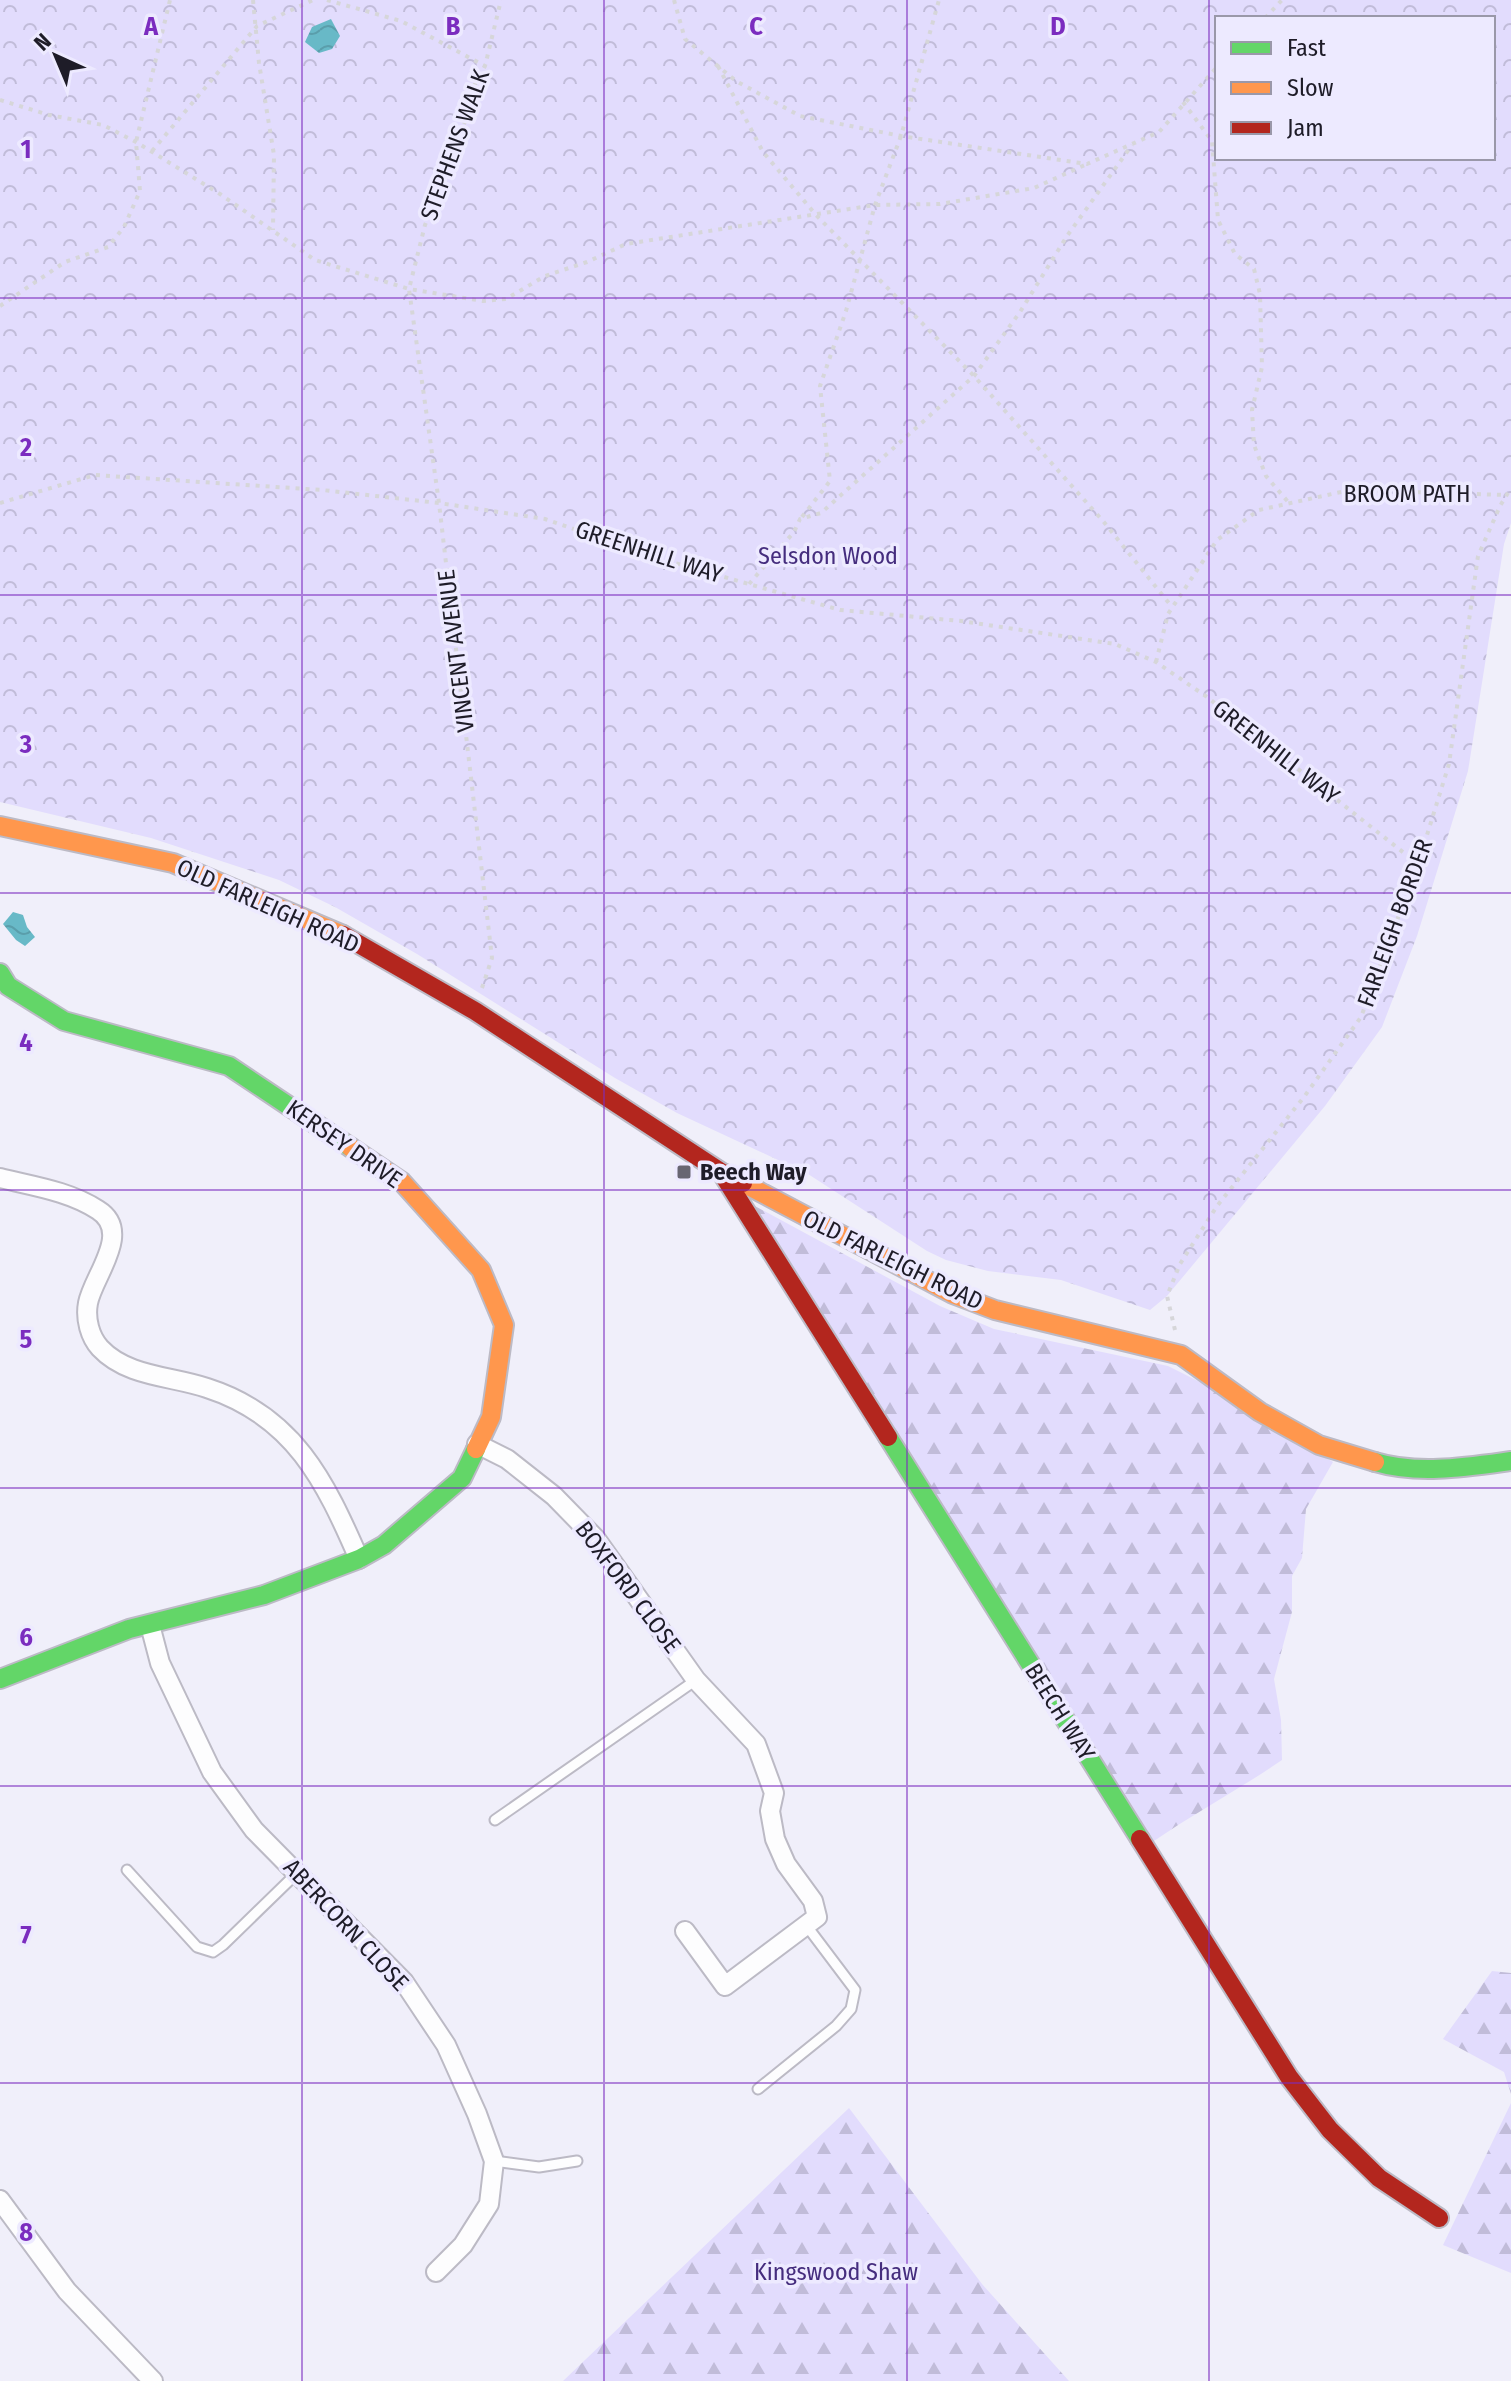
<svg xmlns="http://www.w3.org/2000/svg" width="1511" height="2381" viewBox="0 0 1511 2381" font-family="'Fira Sans Condensed',sans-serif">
<defs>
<pattern id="forest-firs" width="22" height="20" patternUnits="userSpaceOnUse" patternTransform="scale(2)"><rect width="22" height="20" fill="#e2dcfd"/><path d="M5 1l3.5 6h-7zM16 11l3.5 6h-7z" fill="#c1bcd9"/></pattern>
<pattern id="park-crowns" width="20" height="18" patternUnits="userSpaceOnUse" patternTransform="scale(2)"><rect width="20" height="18" fill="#e2dcfd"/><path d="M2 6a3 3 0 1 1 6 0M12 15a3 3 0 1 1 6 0" fill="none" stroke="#c1bcd9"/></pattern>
<pattern id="water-waves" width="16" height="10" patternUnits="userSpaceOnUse" patternTransform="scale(2)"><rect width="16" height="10" fill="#68b9c7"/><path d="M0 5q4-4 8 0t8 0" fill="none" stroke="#5a9eab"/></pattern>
</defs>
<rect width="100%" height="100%" fill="#f0effa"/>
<!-- forest -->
<g fill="url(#forest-firs)">
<path d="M753 1205 940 1306 994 1329 1168 1366 1206 1385 1333 1462 1306 1509 1302 1558 1292 1576V1612L1274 1679 1281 1720 1282 1760C1240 1789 1196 1812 1154 1841Z"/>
<polygon points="1492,1971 1511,1973 1511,2094 1504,2072 1443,2039"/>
<polygon points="1511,2103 1511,2273 1443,2245"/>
<polygon points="849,2108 982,2284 1069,2381 563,2381"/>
</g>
<!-- park -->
<path fill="url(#park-crowns)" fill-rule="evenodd" d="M0 0H1511V523L1504 544 1468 771 1417 936 1382 1027 1325 1106 1167 1296 1150 1310 1061 1280 988 1271 946 1260 927 1251 808 1174 677 1113 615 1078 417 954 335 907 279 880 151 838 0 802ZM1217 18H1493V158H1217Z"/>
<!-- water -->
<g fill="url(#water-waves)">
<polygon points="331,19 340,36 332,49 319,53 305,42 312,27"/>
<polygon points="13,912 23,915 27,927 35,937 25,946 16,940 3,924"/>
</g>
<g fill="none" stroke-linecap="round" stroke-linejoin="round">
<defs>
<g id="lane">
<polyline points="495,1820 696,1680"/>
<polyline points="127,1870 197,1947 213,1952 223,1945 297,1873"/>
<polyline points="758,2089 836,2026 851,2009 855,1990 806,1925"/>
<polyline points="494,2161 539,2167 577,2161"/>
</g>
<g id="street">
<path d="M0 1178C32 1186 69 1191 98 1210 133 1232 93 1276 88 1303 85 1319 90 1337 100 1348 127 1377 172 1376 207 1388 294 1416 325 1481 359 1559"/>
<polyline points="477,1444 507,1459 554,1496 596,1539 696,1680 756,1744 774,1793 770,1811 775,1839 786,1864 813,1901 817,1917 725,1986 685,1931"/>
<polyline points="150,1625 160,1663 212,1772 254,1830 404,1982 446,2045 477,2114 494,2161 489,2204 463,2245 436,2272"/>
<polyline points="0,2200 67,2291 153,2381"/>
</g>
<g id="fast">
<polyline points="0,973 8,986 64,1021 229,1066 350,1147"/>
<polyline points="888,1437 1140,1839"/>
<path d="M1375 1462C1418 1475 1467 1467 1511 1461"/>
<polyline points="0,1679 129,1629 264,1595 359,1559 384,1545 462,1478 476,1449"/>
</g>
<g id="slow">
<polyline points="0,826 173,863 343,935"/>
<polyline points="350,1147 402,1182 481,1270 504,1325 491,1417 476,1449"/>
<polyline points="743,1183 953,1294 995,1310 1181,1355 1260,1412 1319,1445 1375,1462"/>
</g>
<g id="jam">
<polyline points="343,935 475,1011 721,1172 743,1183"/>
<polyline points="723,1175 888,1437"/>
<polyline points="1140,1839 1289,2077 1330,2130 1379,2178 1439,2218"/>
</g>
</defs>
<!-- lane casing -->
<use href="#lane" stroke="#bcbac5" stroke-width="13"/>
<!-- street casing -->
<use href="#street" stroke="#bcbac5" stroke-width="22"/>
<!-- fast casing -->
<use href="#fast" stroke="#bcbac5" stroke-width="22"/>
<!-- slow casing -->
<use href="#slow" stroke="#bcbac5" stroke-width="22"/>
<!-- jam casing -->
<use href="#jam" stroke="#bcbac5" stroke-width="22"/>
<!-- path -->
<g stroke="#d6d6d9" stroke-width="4" stroke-dasharray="4 6" stroke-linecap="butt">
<polyline points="253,0 259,63 274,155 273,230"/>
<polyline points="327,0 401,21 485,66"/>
<polyline points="674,0 685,39 736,81 800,116 901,136 1087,164 1159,132 1217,67"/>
<polyline points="1265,18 1282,0"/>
<polyline points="718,66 763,152 816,215 974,376 1103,521 1172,607"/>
<polyline points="0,100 49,115 103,125 136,142 220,194 315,260 409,289 483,301 506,299 545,276 587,262 626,244 875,205 940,204 1034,188 1087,164"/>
<polyline points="1183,102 1212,141 1218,220 1235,254 1254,269 1260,294 1262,367 1252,410 1254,445 1266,476 1289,503"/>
<polyline points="152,151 257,26 313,0"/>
<polyline points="0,306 65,262 108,247 124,227 140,191 136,142 170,0"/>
<polyline points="0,503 95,475 322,490 439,503 545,519 654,557 840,610 961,621 1115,644 1156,662 1207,697 1418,864"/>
<polyline points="802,517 830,481 820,386 846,311 875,205 901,136 939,0"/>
<polyline points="749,584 794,532 800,519 821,513 974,376 1020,312 1067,236 1132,145"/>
<polyline points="1156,662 1168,614 1217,540 1259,510 1350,490 1505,495"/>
<polyline points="482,988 492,958 439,503 409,289 425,225 466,119 474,86 485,66 501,0"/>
<polyline points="1175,1330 1167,1296 1180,1264 1217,1206 1304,1097 1361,1017 1418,864 1449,764 1478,556 1500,506 1511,488"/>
</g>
<!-- lane -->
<use href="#lane" stroke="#fdfdfe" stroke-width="9"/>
<!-- street -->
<use href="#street" stroke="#fdfdfe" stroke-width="18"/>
<!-- fast -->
<use href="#fast" stroke="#63d668" stroke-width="18"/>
<!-- slow -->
<use href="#slow" stroke="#ff974d" stroke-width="18"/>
<!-- jam -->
<use href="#jam" stroke="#b3261e" stroke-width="18"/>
</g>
<!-- grid -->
<path fill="none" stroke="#7b2cbf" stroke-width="2" stroke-opacity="0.55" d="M302 0V2381M604 0V2381M907 0V2381M1209 0V2381M0 298H1511M0 595H1511M0 893H1511M0 1190H1511M0 1488H1511M0 1786H1511M0 2083H1511"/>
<!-- markers -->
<rect fill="#686672" stroke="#edeaff" stroke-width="3" x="676" y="1164" width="16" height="16" rx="4"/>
<g text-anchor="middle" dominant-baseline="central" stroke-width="7" stroke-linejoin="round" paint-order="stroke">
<!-- street labels -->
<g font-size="24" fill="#1e1c28" stroke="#edeaff">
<text transform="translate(455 145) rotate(-70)">STEPHENS WALK</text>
<text x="1407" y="494">BROOM PATH</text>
<text transform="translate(649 552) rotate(18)">GREENHILL WAY</text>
<text transform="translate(456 651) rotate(-97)">VINCENT AVENUE</text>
<text transform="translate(1276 752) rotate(38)">GREENHILL WAY</text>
<text transform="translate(268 906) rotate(24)">OLD FARLEIGH ROAD</text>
<text transform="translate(1395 923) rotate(-70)">FARLEIGH BORDER</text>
<text transform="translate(344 1144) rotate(35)">KERSEY DRIVE</text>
<text transform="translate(893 1260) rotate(26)">OLD FARLEIGH ROAD</text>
<text transform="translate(628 1587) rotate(53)">BOXFORD CLOSE</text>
<text transform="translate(1060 1712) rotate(58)">BEECH WAY</text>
<text transform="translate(346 1925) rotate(47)">ABERCORN CLOSE</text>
</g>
<!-- park labels -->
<g font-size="24" fill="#452d7e" stroke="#edeaff">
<text x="828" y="556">Selsdon Wood</text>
<text x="836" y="2272">Kingswood Shaw</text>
</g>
<!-- poi labels -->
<g font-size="24" font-weight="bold" fill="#1e1c28" stroke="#edeaff" text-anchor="start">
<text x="700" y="1172">Beech Way</text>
</g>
</g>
<g font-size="26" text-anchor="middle" font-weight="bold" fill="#7b2cbf" stroke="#edeaff" stroke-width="7" stroke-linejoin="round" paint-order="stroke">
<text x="151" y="35">A</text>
<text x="453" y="35">B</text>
<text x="756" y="35">C</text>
<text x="1058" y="35">D</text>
<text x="26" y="158">1</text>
<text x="26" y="456">2</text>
<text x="26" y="753">3</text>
<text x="26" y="1051">4</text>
<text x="26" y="1348">5</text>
<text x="26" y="1646">6</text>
<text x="26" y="1944">7</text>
<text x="26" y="2241">8</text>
</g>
<!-- legend -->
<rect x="1215" y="16" width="280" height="144" fill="#edeaff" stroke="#9a98a9" stroke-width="2"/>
<rect x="1231" y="42" width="40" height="12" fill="#63d668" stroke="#9a98a9" stroke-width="2"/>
<text x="1287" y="56" font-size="24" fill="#1e1c28">Fast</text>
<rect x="1231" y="82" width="40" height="12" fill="#ff974d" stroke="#9a98a9" stroke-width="2"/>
<text x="1287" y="96" font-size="24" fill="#1e1c28">Slow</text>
<rect x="1231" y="122" width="40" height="12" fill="#b3261e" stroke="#9a98a9" stroke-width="2"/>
<text x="1287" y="136" font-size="24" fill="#1e1c28">Jam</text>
<!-- north arrow -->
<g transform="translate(56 56) rotate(316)" stroke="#edeaff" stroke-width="6" paint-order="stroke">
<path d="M0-6L14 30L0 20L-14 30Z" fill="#1e1c28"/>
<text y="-12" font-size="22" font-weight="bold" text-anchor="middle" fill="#1e1c28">N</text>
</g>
</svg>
